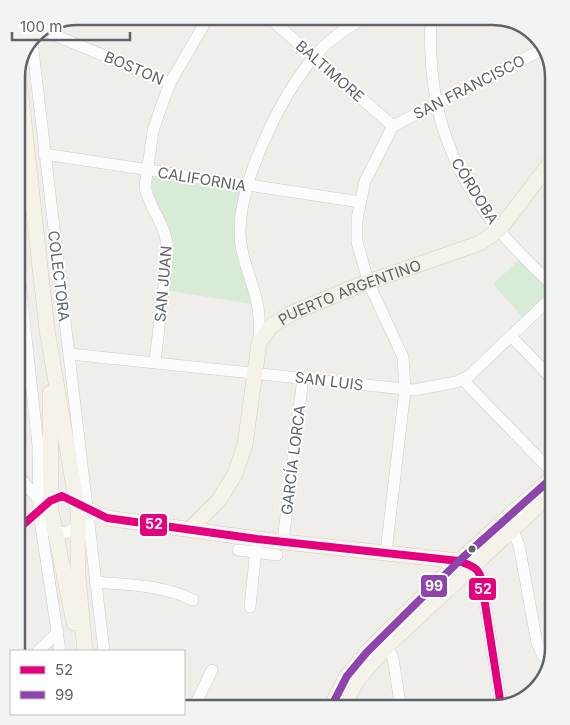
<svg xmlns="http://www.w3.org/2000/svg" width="570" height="725" viewBox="0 0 570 725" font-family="Inter,sans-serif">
<rect width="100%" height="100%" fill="#efeeea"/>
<!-- green -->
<g fill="#d8ebd6">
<path d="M152 177 244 191 246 277 251 304 171 291C166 281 170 275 169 264 166 234 149 208 152 177Z"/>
<polygon points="523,256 554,291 523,318 493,284"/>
</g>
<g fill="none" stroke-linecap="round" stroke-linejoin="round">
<defs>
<g id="minor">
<polyline points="267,16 393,126"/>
<path d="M431 16C427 100 446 164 498 229 515 250 535 268 554 287"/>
<polyline points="42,30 170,83"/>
<polyline points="32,42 104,651"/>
<polyline points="44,154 360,202"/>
<polyline points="16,247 38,445 39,513 60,651"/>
<polyline points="511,336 554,381"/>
<path d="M259 343C260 326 260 310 255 294 249 273 240 253 240 231 240 180 281 96 314 57 328 40 349 26 369 16"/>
<polyline points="70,354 414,390 456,382 469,376 554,295"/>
<path d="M155 361 168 252C166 222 151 213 145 187L153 131 160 110 170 83 209 16"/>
<polyline points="463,380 554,474"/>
<polyline points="16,473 39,500"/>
<polyline points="512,528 519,545 537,643 543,656 551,660"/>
<polyline points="49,530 66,533 79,525"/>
<polyline points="16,531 58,496 69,498 77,505"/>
<polyline points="283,541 303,378"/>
<polyline points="238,550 277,555"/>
<polyline points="386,552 405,390 403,357 369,284 357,242 357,219 365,181 393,126 545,48"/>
<polyline points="473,566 479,571 481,578 501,706"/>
<path d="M95 582C129 585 163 585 193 600"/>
<polyline points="250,607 257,539"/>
<polyline points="387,646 393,658 401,709"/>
<polyline points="38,651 58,632"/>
<polyline points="193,709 212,670"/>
</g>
<g id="major">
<polyline points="18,70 47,330 78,511 78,577 85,651"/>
<polyline points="50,393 51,511 74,623"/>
<polyline points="77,505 107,518 257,539 459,561 473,566"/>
<path id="s1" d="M190 529 219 500 235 474 245 445 259 343 271 326 292 313 357 286 480 243 499 230 554 158"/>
<polyline points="342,707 359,678 387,646 554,491"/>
<polyline points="330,709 347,676 367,652 459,561 554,476"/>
</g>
</defs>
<!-- minor casing -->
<use href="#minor" stroke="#cbcccc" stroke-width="12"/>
<!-- major casing -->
<use href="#major" stroke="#d7ceb8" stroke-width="16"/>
<!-- minor -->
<use href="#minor" stroke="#fdfcfc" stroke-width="11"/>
<!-- major -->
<use href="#major" stroke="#f4f2e9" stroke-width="15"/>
<defs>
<path id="bus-1" d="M16 531 50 501 62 496 107 518 257 539 459 561C470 565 478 567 481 578L501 706"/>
<polyline id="bus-2" points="330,709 347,676 367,652 459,561 554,476"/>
</defs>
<!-- bus-1 casing -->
<use href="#bus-1" stroke="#fff" stroke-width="11"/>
<!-- bus-2 casing -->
<use href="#bus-2" stroke="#fff" stroke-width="11"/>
<!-- bus-1 -->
<use href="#bus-1" stroke="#e5007d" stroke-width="8"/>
<!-- bus-2 -->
<use href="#bus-2" stroke="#8e44ad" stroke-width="8"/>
</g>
<!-- markers -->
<circle fill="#5f6368" stroke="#fff" stroke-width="2" cx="472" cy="549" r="4.5"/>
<g text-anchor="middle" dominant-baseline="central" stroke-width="4" stroke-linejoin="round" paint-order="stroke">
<!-- street labels -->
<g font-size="15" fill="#5f6368" stroke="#fff">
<text transform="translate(134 68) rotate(23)">BOSTON</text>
<text transform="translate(330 71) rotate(41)">BALTIMORE</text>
<text transform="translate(469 87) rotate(-27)">SAN FRANCISCO</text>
<text transform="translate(202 179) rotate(9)">CALIFORNIA</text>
<text transform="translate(475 191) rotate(58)">CÓRDOBA</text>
<text transform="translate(59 276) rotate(83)">COLECTORA</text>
<text transform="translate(163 284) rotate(-85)">SAN JUAN</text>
<text stroke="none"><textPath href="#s1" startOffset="312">PUERTO ARGENTINO</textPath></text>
<text transform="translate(329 381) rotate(7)">SAN LUIS</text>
<text transform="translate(293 460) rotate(-83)">GARCÍA LORCA</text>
</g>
</g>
<!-- crop -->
<path d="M0 0H570V725H0ZM77 25H493A52 52 0 0 1 545 77V648A52 52 0 0 1 493 700H77A52 52 0 0 1 25 648V77A52 52 0 0 1 77 25Z" fill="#f2f3f3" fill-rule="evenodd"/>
<path fill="none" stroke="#5f6368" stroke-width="2.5" d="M77 25H493A52 52 0 0 1 545 77V648A52 52 0 0 1 493 700H77A52 52 0 0 1 25 648V77A52 52 0 0 1 77 25Z"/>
<g stroke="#fff" stroke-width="2">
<rect x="139" y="513" width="29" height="24" rx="5" fill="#e5007d"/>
<rect x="420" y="574" width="28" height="24" rx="5" fill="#8e44ad"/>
<rect x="468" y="577" width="29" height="24" rx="5" fill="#e5007d"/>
</g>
<g font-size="14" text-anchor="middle" font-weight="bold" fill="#fff">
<text x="154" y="529">52</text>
<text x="434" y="591">99</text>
<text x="483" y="594">52</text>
</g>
<!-- legend -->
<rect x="10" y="650" width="175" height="65" fill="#ffffff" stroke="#bfc1c3"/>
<rect x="20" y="666" width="25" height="8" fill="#e5007d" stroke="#bfc1c3"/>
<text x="55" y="675" font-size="15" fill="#5f6368">52</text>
<rect x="20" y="691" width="25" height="8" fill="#8e44ad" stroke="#bfc1c3"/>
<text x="55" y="700" font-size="15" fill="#5f6368">99</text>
<!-- scale -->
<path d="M12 32v8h118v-8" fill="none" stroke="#5f6368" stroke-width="2.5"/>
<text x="20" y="32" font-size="15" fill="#5f6368" stroke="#ffffff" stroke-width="4" paint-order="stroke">100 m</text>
</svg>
